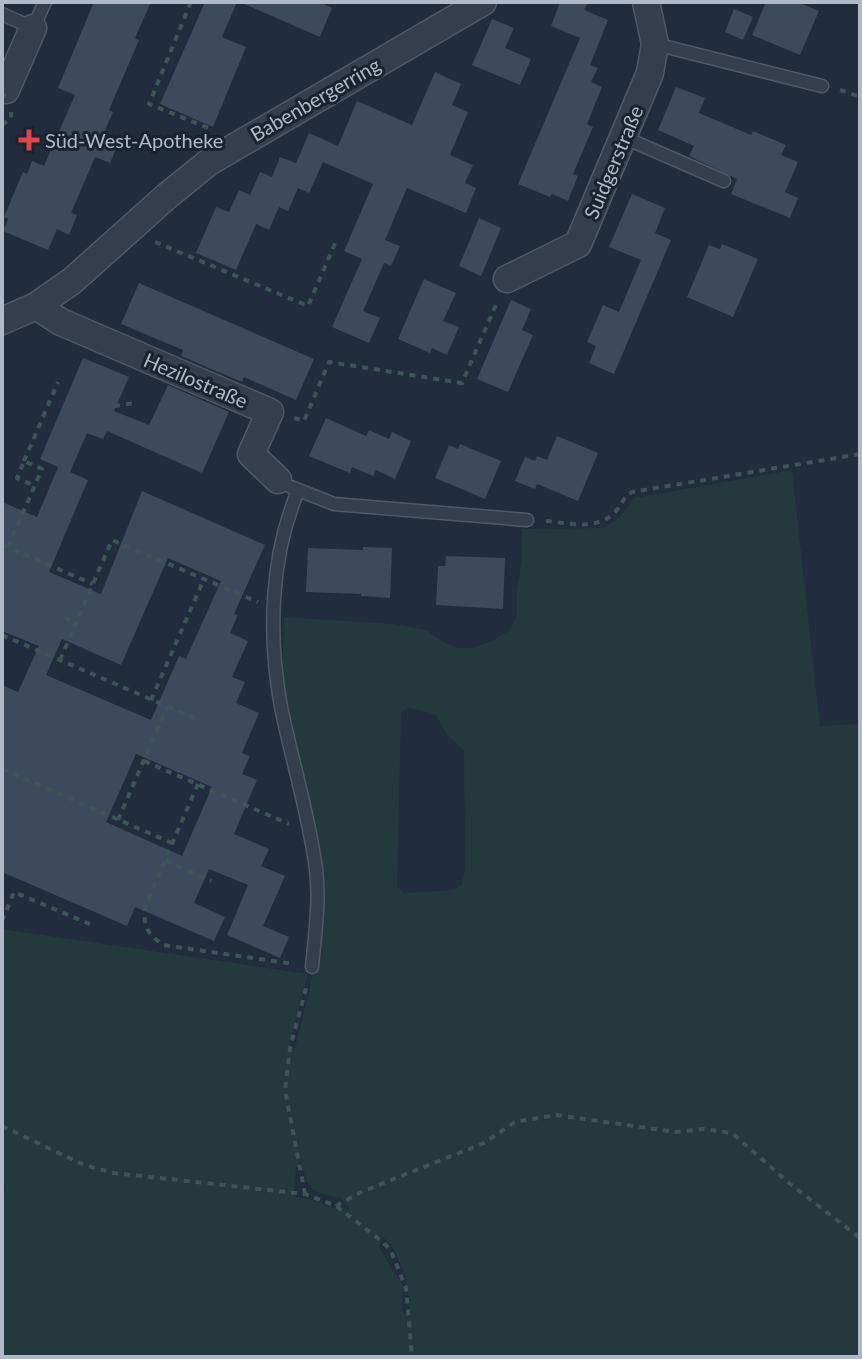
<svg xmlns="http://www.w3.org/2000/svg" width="862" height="1359" viewBox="0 0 862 1359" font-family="Lato,sans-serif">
<rect width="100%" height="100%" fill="#212c3c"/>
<!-- green -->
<path fill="#23393d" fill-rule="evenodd" d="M792 470 820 726 860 724V1357H2V1201L5 1187 2 1172V929L308 974 289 1044 295 1048 313 974 318 968 321 957 322 891 287 703 282 671 284 617 394 624 426 630 445 643 459 648H472L492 641 510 630 517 616V590L522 559V529L603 528 618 519 634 498ZM409 708 435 714 448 736 464 750 465 869 462 884 454 890 404 893 397 886 401 716 402 711ZM301 1160C308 1192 311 1192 341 1198L350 1209C331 1213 315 1197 296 1197 292 1188 296 1177 296 1167ZM383 1237C404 1259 408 1284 410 1313L405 1314 402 1309 404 1288 379 1247Z"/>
<!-- building -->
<g fill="#3d4a5b" fill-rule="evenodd">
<polygon points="94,2 151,2 135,38 139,40 109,110 113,112 102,137 118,144 110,163 95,157 71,213 77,215 69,235 57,229 48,250 3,231 8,219 4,217 23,172 27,174 32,161 44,166 75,95 58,88"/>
<polygon points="205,2 237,2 222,37 246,47 213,127 160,104"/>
<polygon points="240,2 319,2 332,8 320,37"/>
<polygon points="560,2 588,2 584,10 608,20 590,65 598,68 591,82 602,87 587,124 593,127 573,174 578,176 568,201 552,194 550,197 518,184 580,38 551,26"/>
<polygon points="766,2 797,2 819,11 800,55 752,35"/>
<polygon points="734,9 753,17 743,40 725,32"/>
<polygon points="492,19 514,28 505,48 531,59 520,85 472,65"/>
<polygon points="435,72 461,84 452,105 468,112 450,155 473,165 465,183 476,188 466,213 407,188 385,240 400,246 391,266 384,263 363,311 380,318 369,343 332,327 362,259 344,251 373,184 323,162 309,193 298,188 288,211 279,207 269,230 256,224 236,270 196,253 216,207 229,212 239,190 250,195 260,172 272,177 280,157 296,163 309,133 338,146 357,101 412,125"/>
<polygon points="676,87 705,98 699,113 751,135 753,131 786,145 781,155 798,162 785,192 798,198 790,218 731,194 737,179 689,156 694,146 658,130"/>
<polygon points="632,194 665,208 655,233 671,240 614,374 589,363 596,346 587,342 603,305 619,312 641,260 609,247"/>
<polygon points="479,218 501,228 481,276 459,266"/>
<polygon points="722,244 758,259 733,317 687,297 709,245 720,249"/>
<polygon points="424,279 456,293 443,321 459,327 447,355 432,348 430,353 398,339"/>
<polygon points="139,283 314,359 296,400 244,377 242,382 181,356 183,350 121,324"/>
<polygon points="511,300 531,309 522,330 533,335 508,392 477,379"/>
<path d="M83 358 129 377 114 411 149 425 168 385 229 412 202 473 107 431 103 439 87 433 70 472 88 480 49 572 101 594 142 491 265 545 234 614 238 615 230 633 248 641 232 677 245 682 236 703 259 713 242 753 250 756 242 774 257 780 234 834 269 849 261 866 285 876 263 926 289 937 280 958 227 935 248 885 209 869 194 903 225 917 214 941 135 907 127 926 2 872V685L18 692 39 646 2 631V502L37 517 58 467 40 459ZM168 558 221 581 186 659 179 656 151 720 46 675 62 639 121 665ZM136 754 212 787 182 856 106 822Z"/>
<polygon points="326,418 366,436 369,430 389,439 392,432 411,441 395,479 376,470 373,476 352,467 350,473 309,456"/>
<polygon points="557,436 598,453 578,501 537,484 535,489 515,481 525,457 535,461 537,456 547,460"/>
<polygon points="460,444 501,461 485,499 435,478 449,445 458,449"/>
<polygon points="363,547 392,548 390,598 361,596 361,594 306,592 308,548 363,550"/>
<polygon points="446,556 505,558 503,609 436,605 438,566 445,566"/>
</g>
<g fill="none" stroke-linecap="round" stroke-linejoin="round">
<defs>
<g id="lane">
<polyline points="2,14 33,28 45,2"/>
<polyline points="655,44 822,86"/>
<polyline points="623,137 724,181"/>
<polyline points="291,487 334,504 527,520"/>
<path d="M298 491C270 557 268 637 281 707 292 761 309 815 316 869 320 902 315 934 312 967"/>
</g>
<g id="street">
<polyline points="6,90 33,28"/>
<polyline points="507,279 578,244 650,73 655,44 646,2"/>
<polyline points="36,306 61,322 270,412 251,454 278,480"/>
<polyline points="2,321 36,306 72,281 167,196 209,162 483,2"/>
</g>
</defs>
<!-- lane casing -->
<use href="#lane" stroke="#505966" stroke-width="15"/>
<!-- street casing -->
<use href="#street" stroke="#505966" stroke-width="29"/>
<!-- path -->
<g stroke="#3e5557" stroke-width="4" stroke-dasharray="6 6" stroke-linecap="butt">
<polyline points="191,2 149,104 213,130"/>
<polyline points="840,90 860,97"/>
<polyline points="2,125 11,118 11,112"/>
<polyline points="155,242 308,306 336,241"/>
<polyline points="114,406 135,403"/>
<polyline points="294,418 304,421 329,362 462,383 498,300"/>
<polyline points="24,461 58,382"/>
<path d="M546 521C568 523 598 531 615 512 622 505 623 497 632 492L860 454"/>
<polyline points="2,545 93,584"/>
<polyline points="8,547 42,469 24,461 17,478 35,486"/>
<polyline points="65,618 76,623"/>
<polyline points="2,635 194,718"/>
<polyline points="60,660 112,540 258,602"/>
<polyline points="151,700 204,579"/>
<polyline points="144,761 289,824"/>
<polyline points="2,769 172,843"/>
<path d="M198 784 146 904C142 924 146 933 163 945L294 964"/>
<polyline points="118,820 167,707"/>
<polyline points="166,861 211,881"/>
<polyline points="2,921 14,892 92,925"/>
<polyline points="2,1126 84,1165 114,1173 305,1194 336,1206 384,1243 391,1251 406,1288 412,1357"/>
<polyline points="305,1194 285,1090 290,1048 307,985"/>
<polyline points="336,1206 361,1192 484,1143 515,1122 556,1115 676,1132 704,1129 732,1133 789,1183 860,1238"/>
</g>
<!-- lane -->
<use href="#lane" stroke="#353e4c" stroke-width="12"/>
<!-- street -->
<use href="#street" stroke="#353e4c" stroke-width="26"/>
<!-- path-bridge -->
<polyline stroke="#3e5557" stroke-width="4" stroke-dasharray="6 6" stroke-linecap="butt" points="2,99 6,90"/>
</g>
<!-- markers -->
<path fill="#e0444e" stroke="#1a2330" stroke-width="3" d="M25 128h8v8h8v8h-8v8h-8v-8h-8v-8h8z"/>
<g text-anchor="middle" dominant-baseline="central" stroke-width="6" stroke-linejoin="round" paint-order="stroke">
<!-- street labels -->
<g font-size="20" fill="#b0b9c8" stroke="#1a2330">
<text transform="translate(315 99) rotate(-30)">Babenbergerring</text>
<text transform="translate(613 162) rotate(-67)">Suidgerstraße</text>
<text transform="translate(196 380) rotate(23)">Hezilostraße</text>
</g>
<!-- poi labels -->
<g font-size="20" fill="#b0b9c8" stroke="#1a2330" text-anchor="start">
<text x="45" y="140">Süd-West-Apotheke</text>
</g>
</g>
<!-- border -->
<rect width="862" height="1359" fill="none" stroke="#b0b9c8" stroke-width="8"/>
</svg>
